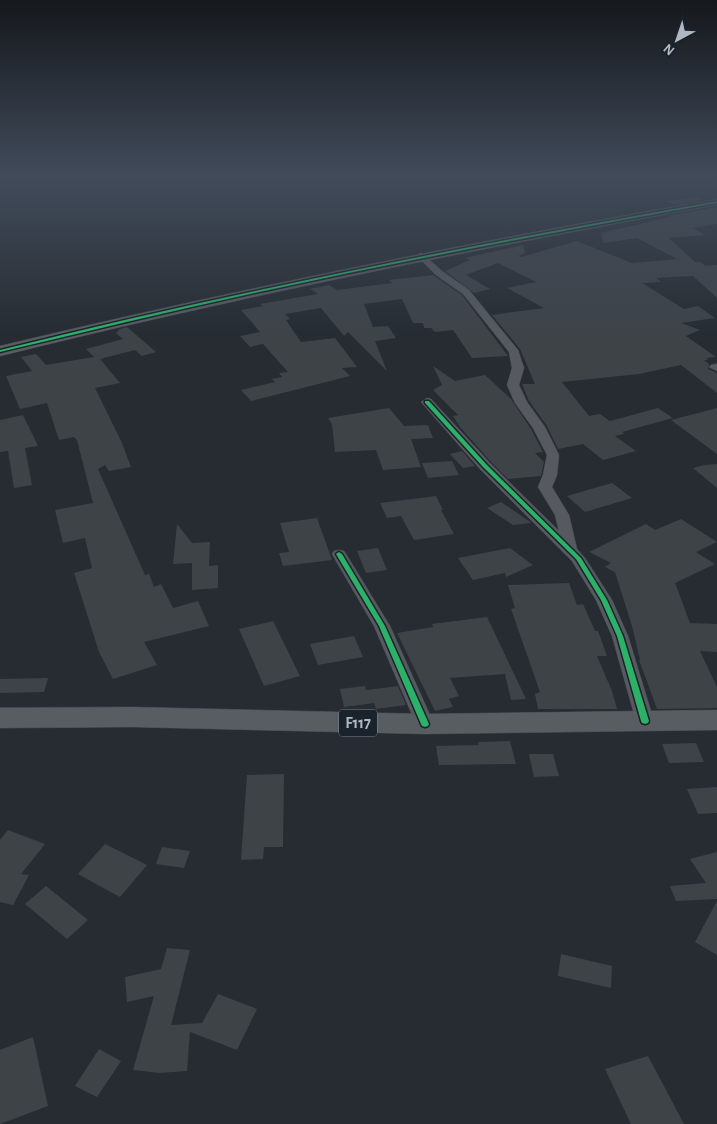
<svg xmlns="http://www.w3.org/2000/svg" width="717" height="1124" viewBox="0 0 717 1124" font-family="'Alegreya Sans',sans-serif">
<rect width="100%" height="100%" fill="#262c32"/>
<!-- building -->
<g fill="#3e4348">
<polygon points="698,197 703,200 674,205 666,201"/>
<polygon points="717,207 717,224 692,228 706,235 669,238 695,262 701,262 705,266 717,265 717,298 693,276 656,278 661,282 642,283 684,309 698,306 715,318 681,323 700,330 686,336 716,357 706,358 708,360 704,360 709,364 708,369 717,373 717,393 681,365 639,374 562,382 589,416 600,414 610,421 658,408 673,418 622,432 624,434 615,436 636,451 603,460 583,444 558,449 547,426 529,401 522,384 535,384 520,349 492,315 544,308 507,288 536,282 498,263 466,275 490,289 474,293 445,271 470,260 465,258 487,253 523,245 525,253 518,256 521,257 577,241 632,263 677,259 637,238 603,243 601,233 670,217 668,216"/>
<polygon points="433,275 462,295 508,356 472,358 453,330 435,332 431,328 424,328 423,323 413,323 402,299 364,304 373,327 388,326 396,338 375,341 387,371 348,332 344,336 321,308 285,314 290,319 286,320 301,342 335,338 357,367 342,368 350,376 251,401 241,390 275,382 272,379 282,377 279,373 288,372 263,344 250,347 240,336 260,332 241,310 263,306 260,304 318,294 310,289 329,285 337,290 392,283 388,280"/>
<polygon points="127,327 156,352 142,356 135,350 100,359 120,383 95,388 122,443 131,467 109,471 105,465 98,469 145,575 149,574 154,587 161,584 173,608 198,601 209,626 144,642 157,665 113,679 99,652 74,573 92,568 85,538 63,543 55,510 93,503 77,440 74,437 59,440 47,403 20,409 6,376 32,371 21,357 36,354 46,365 94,357 86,349 123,339 116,333 120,329"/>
<polygon points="433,366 455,381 485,375 511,399 531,429 543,452 535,453 544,462 541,476 508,479 491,462 460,427 453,416 458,415 433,390 442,385"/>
<polygon points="389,408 404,426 428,425 433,438 411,439 421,467 383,470 376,450 335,452 332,424 328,418"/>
<polygon points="717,408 717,454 671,420"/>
<polygon points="23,415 38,446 25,448 32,485 14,488 8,451 0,452 0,420"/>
<polygon points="462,451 475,466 463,468 450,454"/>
<polygon points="452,461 459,475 428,478 422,463"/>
<polygon points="717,464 717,488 693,468 705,465"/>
<polygon points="612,483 632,498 585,512 567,496"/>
<polygon points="436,496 443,510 441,510 454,534 414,540 401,516 387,518 380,503"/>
<polygon points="501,502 529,521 531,523 513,525 487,508"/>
<polygon points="317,518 332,560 283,566 279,553 289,552 280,523"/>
<polygon points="681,519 717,542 696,552 715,564 675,583 690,623 717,624 717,652 700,651 717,687 717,708 657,709 639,660 640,660 632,626 615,572 605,567 611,563 589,552 646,524 655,530"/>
<polygon points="177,524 192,543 210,542 209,566 218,565 218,588 192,590 192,563 173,564"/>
<polygon points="378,548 387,570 366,573 357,551"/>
<polygon points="510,548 533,565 506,577 505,573 473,580 458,558"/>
<polygon points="569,583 577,605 583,604 595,631 598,631 607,656 597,656 612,691 617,709 538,709 535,694 540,692 511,609 515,608 508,585"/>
<polygon points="487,617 526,699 511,700 505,674 450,678 459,696 449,699 453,707 435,711 397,633 433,627 432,624"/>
<polygon points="273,621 300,676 264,686 239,629"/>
<polygon points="354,636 363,657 318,665 310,644"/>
<polygon points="48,678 44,692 0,693 0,679"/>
<polygon points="365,686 366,690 398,686 406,705 376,709 374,703 344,707 340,689"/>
<polygon points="510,741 516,764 439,765 436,746 479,745 478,742"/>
<polygon points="696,743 704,762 669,763 662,744"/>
<polygon points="529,754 553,754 559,776 534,777"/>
<polygon points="284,774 283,847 264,847 263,859 241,860 247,775"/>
<polygon points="717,787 717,813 698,814 687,789"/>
<polygon points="8,830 45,844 21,874 29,875 13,905 0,902 0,840"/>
<polygon points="105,844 147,865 120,897 78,874"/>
<polygon points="162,847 190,851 184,868 156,864"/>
<polygon points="717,852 717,899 676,901 670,886 706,883 690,859"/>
<polygon points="46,886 88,920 67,939 25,904"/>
<polygon points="717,901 717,955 695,942"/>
<polygon points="167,948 190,950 171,1025 202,1023 218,994 257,1009 237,1050 190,1032 187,1071 159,1073 133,1070 154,996 127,1002 125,977 161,969"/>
<polygon points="561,954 612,966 611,988 558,976"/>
<polygon points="33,1037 48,1106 0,1124 0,1050"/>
<polygon points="99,1049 121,1061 97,1097 75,1086"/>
<polygon points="648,1056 684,1124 631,1124 605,1069"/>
</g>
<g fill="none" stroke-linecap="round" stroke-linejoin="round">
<defs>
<g id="street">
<polygon points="422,253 442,271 469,290 518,350 524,368 519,385 527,402 545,427 559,455 557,475 552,487 569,515 577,549 585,558 612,600 628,636 654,721 651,726 645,728 639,726 636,721 612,636 596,600 572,561 480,469 421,402 427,398 431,399 490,463 559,531 555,515 538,487 543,475 547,455 533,428 515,403 507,385 512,368 509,352 463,294 436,275 419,258 419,254"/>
<polygon points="717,364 717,371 709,367 711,365"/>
<polygon points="339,550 344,551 346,554 390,626 434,724 431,729 425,731 419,729 416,724 374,626 332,554 334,551"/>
</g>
<path id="secondary" d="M717 199V205C476 249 237 297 0 356V346C237 289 476 241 717 199Z"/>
<polygon id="primary" points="132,707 425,714 717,710 717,730 425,734 132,727 0,728 0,708"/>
</defs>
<!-- street casing -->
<use href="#street" stroke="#44484c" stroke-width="1"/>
<!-- secondary casing -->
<use href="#secondary" stroke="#44484c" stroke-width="1"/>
<!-- primary casing -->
<use href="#primary" stroke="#43484e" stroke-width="1"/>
<!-- street -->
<use href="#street" fill="#565a60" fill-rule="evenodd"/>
<!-- secondary -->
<use href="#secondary" fill="#5a5e64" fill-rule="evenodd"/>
<!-- primary -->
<use href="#primary" fill="#585d62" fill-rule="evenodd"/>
<defs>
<g id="cycleway">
<path d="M717 201V203C567 230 417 258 269 290 179 309 89 331 0 352V350C89 328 179 307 269 288 417 256 567 228 717 201Z"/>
<polygon points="425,401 429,401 487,465 581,558 607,600 623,636 649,721 648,723 645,724 642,723 641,721 617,636 601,600 576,559 483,467 425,403"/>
<polygon points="339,552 342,554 385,626 429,724 428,726 425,727 422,726 421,724 379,626 336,554"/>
</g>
</defs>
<!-- cycleway casing -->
<use href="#cycleway" stroke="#1a222b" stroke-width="3"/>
<!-- cycleway -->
<use href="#cycleway" fill="#2db169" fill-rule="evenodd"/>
</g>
<!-- sky -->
<linearGradient id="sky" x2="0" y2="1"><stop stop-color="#15181c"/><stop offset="0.53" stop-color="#414b5a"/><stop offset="1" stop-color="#414b5a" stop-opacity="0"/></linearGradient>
<rect width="717" height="334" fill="url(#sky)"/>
<g text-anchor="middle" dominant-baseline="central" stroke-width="4" stroke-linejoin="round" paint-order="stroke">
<!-- shield labels -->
<rect fill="#1a222b" stroke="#828b95" stroke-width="1" x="339" y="709.5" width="38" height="27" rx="4"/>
<g font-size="16" font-weight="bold" fill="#afb8c3">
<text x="358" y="723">F117</text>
</g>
</g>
<!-- north arrow -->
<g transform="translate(677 40) rotate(220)" stroke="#1a222b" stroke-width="4" paint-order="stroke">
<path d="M0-4L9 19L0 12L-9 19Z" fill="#afb8c3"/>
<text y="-8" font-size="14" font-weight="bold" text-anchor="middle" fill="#afb8c3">N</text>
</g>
</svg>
